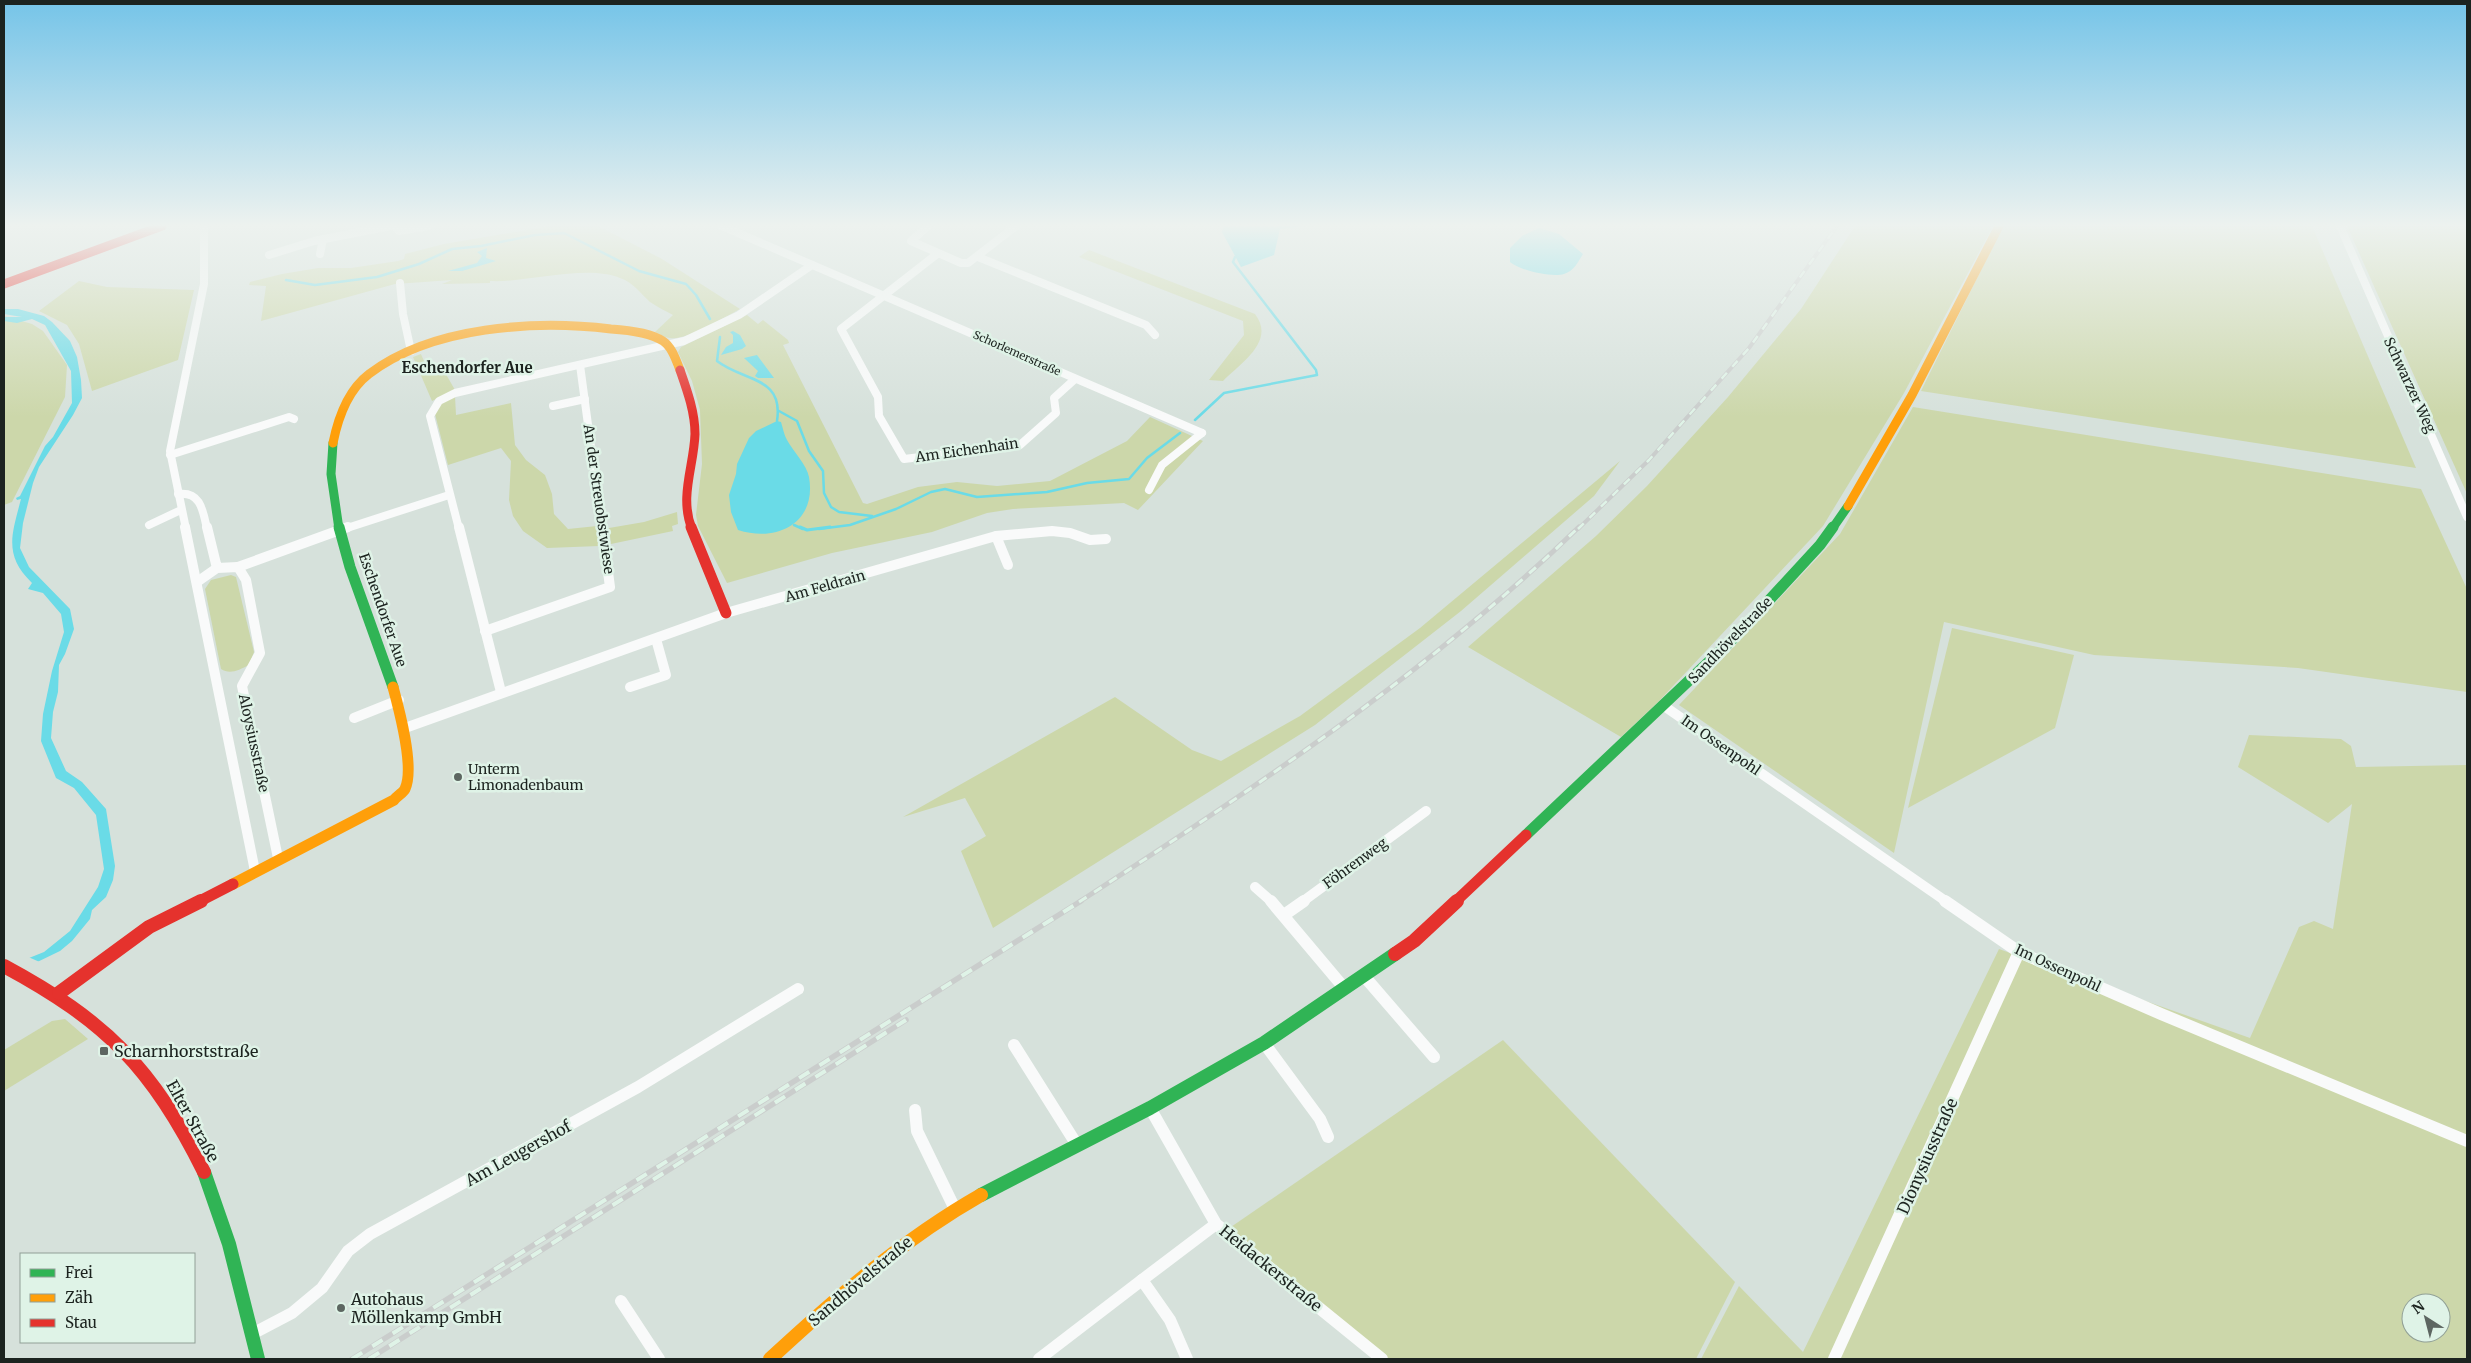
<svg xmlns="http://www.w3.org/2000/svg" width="2471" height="1363" viewBox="0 0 2471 1363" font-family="Merriweather,serif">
<rect width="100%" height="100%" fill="#d6e1db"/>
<!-- green -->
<g fill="#ccd7aa" fill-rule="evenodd">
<path d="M550 226H598L662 259 740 309C725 317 686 341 670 338 665 338 660 334 655 332L673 315C666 311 657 307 650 302 640 293 634 283 620 278 586 264 527 283 490 281V283L442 284 452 280 395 284 261 321 266 286 249 285 250 282 282 274 318 268H351L398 261 404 259 405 254 444 244Z"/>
<polygon points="1855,226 1993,226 1904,393 1823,526 1659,701 1621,737 1468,647 1596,536 1647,486 1728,397 1801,309"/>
<polygon points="2003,226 2312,226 2416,468 1921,391"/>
<polygon points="2347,226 2467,226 2467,494 2464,487"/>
<path d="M1089 250 1255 314C1276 341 1241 363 1223 381L1209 380 1244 335 1243 321 1079 257Z"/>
<polygon points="79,281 107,287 194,290 178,360 92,391 79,344 67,325 39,311"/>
<polygon points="747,315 758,324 763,320 788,340 789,343 783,345 863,503 867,504 918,487 957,482 997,486 1050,481 1127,441 1150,417 1203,441 1138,510 1124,503 1013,509 987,513 932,532 832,553 727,583 698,526 696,515 702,464 700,410 692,381 678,352 681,347"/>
<polygon points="4,316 32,324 43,331 67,365 65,397 12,502 4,505"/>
<polygon points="421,354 429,373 443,369 455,390 432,401 413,357"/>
<polygon points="455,396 456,415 511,403 515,445 526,460 545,475 552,494 554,514 568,529 597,526 599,546 547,548 523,531 513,516 509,500 511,461 501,448 448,465 435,414 439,405"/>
<polygon points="1913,407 2421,489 2467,589 2467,692 2298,668 2094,655 1944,622 1894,853 1679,705 1840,534"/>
<polygon points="1620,461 1594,496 1461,611 1315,725 993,928 961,851 986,836 965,798 903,817 1115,697 1192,750 1221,761 1300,716 1420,628"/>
<polygon points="677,512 678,524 672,526 673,531 611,544 609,528 644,522"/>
<path d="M231 575 236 577 254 652 249 665C239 670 230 675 221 669L205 589 211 580Z"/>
<polygon points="1952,628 2074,655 2055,728 1908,808"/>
<path d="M2249 735 2341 739 2351 746 2356 767 2467 765V1359H1701L1739 1286 1803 1352 1999 949 2250 1038 2299 927 2314 921 2333 929 2352 804 2328 823 2238 767ZM2411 1303H2441V1333H2411Z"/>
<polygon points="65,1019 88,1039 4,1091 4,1050 52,1021"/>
<polygon points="1503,1040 1735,1282 1696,1359 1387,1359 1228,1229"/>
</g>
<!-- water -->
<g fill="#6adbe7">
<polygon points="1224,226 1305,226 1280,229 1274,255 1241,267 1222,232"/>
<path d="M1539 228 1559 234 1583 254C1578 262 1574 271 1564 274 1552 278 1519 270 1510 262V248L1522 236Z"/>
<polygon points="487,248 486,258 496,261 462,271 448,271 477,263 482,256 477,252"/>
<path d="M4 309H18L44 316 52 322 70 341 77 357 81 380 82 398 73 415 39 467 33 483 23 523 20 548 29 567 70 609 74 629 65 654 59 665 58 692 53 712 51 738 66 771 82 782 106 809 115 866 113 880 106 897 92 910 90 919 72 941 60 951 29 966V958L44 952 70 931 98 887 104 869 96 815 74 788 56 778 41 741 43 714 52 671 64 632 61 614 43 593 28 589 32 583C3 555 12 534 21 499L17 500 16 498 20 496 45 446 53 437 72 403 71 371 45 325 32 319 17 323 4 321V317H22L4 314Z"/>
<polygon points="733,331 740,335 746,346 742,349 721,355 726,347 733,343 733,335 730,332"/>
<polygon points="757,355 774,378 758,378 755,376 758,371 744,358"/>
<path d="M777 421 781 422C783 428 784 435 787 440 793 451 807 465 809 477 817 522 778 543 738 530L731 512 729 495 736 474 737 464 749 438 756 431Z"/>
</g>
<!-- pier -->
<polygon fill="#d6e1db" points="26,956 42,963 4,977 4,963"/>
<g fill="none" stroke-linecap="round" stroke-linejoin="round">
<!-- stream-far1 -->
<g stroke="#6adbe7" stroke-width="2.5">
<polyline points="286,280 315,285 377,277 419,264 452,249 481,246 535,235 564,233 639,271 686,284 696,295 710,319"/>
<path d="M720 337 717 361C744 382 784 376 777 421"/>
<polyline points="779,411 797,421 809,451 823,471 824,493 831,507 839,512 872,516"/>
<polyline points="1195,420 1224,393 1317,375 1316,370 1233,262 1235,257"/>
<polyline points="794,525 803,529"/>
<polyline points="819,529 850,525 896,509 931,492 945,489 977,497 1047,492 1087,483 1129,479 1147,458 1180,433"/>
</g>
<!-- stream -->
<polyline stroke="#6adbe7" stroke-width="3" points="800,527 807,530 830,527"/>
<!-- street-far2 -->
<g stroke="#f9fafa" stroke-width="8">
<polyline points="394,226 399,231 429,226"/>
<polyline points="722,226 1202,433"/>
<polyline points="928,226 911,241 961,263 968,263 1016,226"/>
<polyline points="2340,226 2467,517"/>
<polyline points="320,254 323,239"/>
<polyline points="937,254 841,329 878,397 879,416 904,459 1020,445 1056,413 1054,398 1075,379"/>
<polyline points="269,255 314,241 391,226"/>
<polyline points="978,257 1146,325 1155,335"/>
<polyline points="400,283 403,314 411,351"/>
<polyline points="580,365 602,529"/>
<polyline points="553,406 585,399"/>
<polyline points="170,455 289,417 294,419"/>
<polyline points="1149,490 1162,465 1202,433"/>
<path d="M178 494C201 491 203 511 207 529"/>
<polyline points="149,525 181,510"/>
<polyline points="186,529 170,451 204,284 204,226"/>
<polyline points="344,529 449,495"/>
<polyline points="459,529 430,416 439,401 455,393 684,341 739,315 812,265"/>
</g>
<!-- street-far1 -->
<g stroke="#f9fafa" stroke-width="10">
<polyline points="185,527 255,871"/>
<polyline points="207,527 217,568 238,567 246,580 260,653 242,686 278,858"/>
<polyline points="459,527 501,692"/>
<polyline points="996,536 1008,565"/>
<polyline points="238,567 348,527"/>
<polyline points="197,582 217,568"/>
<polyline points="485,631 610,587 602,527"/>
<polyline points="630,687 666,675 656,639"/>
<polyline points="1664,706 1947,902"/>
<polyline points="354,718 399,700"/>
<polyline points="405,728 726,613 996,536 1052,531 1070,533 1090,540 1106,539"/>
<polyline points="1255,887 1272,902"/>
<polyline points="1302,902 1426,811"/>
</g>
<!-- street -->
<g stroke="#f9fafa" stroke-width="12">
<polyline points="1271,901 1345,989"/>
<polyline points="1945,901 2019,952 2161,1014 2467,1141"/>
<polyline points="1284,915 1304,901"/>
<polyline points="1364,976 1434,1057"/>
<polyline points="1264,1043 1320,1119 1328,1137"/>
<polyline points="1014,1045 1077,1145"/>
<polyline points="1150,1108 1216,1224 1382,1359"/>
<polyline points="915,1110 917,1131 955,1209"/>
<polyline points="621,1301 659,1359"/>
<polyline points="252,1334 292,1313 322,1288 348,1251 370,1234 638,1087 798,989"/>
<polyline points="1039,1359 1142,1280"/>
<polyline points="1187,1359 1170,1320 1142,1280 1216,1224"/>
<polyline points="1834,1359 2019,952"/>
</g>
<!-- fast-far2 -->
<g stroke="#30b455" stroke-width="9">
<polyline points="333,443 331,474 339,529"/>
<polyline points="1832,529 1848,506"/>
</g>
<!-- fast-far1 -->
<g stroke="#30b455" stroke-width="11">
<polyline points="339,527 350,567 393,687"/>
<polyline points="1526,835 1737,635 1820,545 1833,527"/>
</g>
<!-- fast -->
<g stroke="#30b455" stroke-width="14">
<polyline points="204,1172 229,1244 258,1359"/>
<polyline points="981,1195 1150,1108 1264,1043 1395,954"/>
</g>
<!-- slow-far2 -->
<g stroke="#ff9f0a" stroke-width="9">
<path d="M333 443C338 418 348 390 369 374 432 326 535 320 611 329 627 330 649 332 663 341 672 347 676 360 680 370"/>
<polyline points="1848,506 1912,395 1999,226"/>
</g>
<!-- slow-far1 -->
<path stroke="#ff9f0a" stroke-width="11" d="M233 884 394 800C397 796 403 793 405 789 415 768 399 709 393 687"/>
<!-- slow -->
<path stroke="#ff9f0a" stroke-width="14" d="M770 1359C836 1298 902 1240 981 1195"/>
<!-- jam-far2 -->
<g stroke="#e5322d" stroke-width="9">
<polyline points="4,284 162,226"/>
<path d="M680 370C687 390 695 412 695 434 694 466 679 497 692 529"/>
</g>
<!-- jam-far1 -->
<g stroke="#e5322d" stroke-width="11">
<polyline points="691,527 726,613"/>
<polyline points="198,902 233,884"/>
<polyline points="1455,902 1526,835"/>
</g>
<!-- jam -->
<g stroke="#e5322d" stroke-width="14">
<polyline points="1395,954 1414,941 1457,901"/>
<path d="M4 966C106 1021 153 1068 204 1172"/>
<polyline points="59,993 149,927 201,901"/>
</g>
<defs>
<polyline id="rail-far2" points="1578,529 1649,460 1749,348 1837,226"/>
<path id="rail-far1" d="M1079 902C1254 789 1429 672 1579 527"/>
<g id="rail">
<polyline points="352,1359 1081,901"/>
<polyline points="369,1359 906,1020"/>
</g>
</defs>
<!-- rail-far2 casing -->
<use href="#rail-far2" stroke="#cacdcc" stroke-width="4"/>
<!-- rail-far1 casing -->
<use href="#rail-far1" stroke="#cacdcc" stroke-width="5"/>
<!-- rail casing -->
<use href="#rail" stroke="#cacdcc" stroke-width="5.5"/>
<!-- rail-far2 -->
<use href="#rail-far2" stroke="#dff3e7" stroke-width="2.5" stroke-dasharray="8" stroke-linecap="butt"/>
<!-- rail-far1 -->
<use href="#rail-far1" stroke="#dff3e7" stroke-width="3" stroke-dasharray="9" stroke-linecap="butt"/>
<!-- rail -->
<use href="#rail" stroke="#dff3e7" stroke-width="4" stroke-dasharray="12" stroke-linecap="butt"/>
</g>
<!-- sky -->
<linearGradient id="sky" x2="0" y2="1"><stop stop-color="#75c4e8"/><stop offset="0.54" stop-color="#edf2ef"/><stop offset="1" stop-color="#edf2ef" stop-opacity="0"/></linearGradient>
<rect width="2471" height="417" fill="url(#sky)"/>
<!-- markers -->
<g fill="#5d6661" stroke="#dff3e7" stroke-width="2">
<circle cx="458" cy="777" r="5"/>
<rect x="99" y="1046" width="10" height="10" rx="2.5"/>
<circle cx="341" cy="1308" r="5"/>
</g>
<g text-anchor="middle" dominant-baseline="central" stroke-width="5" stroke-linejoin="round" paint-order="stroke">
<!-- far-street labels -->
<g font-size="11" fill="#1c231f" stroke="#dff3e7">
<text transform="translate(1017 353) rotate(24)">Schorlemerstraße</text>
</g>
<!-- street labels -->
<g font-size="14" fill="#1c231f" stroke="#dff3e7">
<text transform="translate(2410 385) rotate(65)">Schwarzer Weg</text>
<text transform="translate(967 450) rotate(-8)">Am Eichenhain</text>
<text transform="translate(599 499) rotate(82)">An der Streuobstwiese</text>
<text transform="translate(825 586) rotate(-16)">Am Feldrain</text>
<text transform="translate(383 610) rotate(71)">Eschendorfer Aue</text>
<text transform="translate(1730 640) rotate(-46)">Sandhövelstraße</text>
<text transform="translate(254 743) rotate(78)">Aloysiusstraße</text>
<text transform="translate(1721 745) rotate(35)">Im Ossenpohl</text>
<text transform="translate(1355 863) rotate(-36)">Föhrenweg</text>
<text transform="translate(2058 968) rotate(25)">Im Ossenpohl</text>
</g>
<!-- poi labels -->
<g font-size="14" fill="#1c231f" stroke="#dff3e7" text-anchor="start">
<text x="468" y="769">Unterm<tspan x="468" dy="16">Limonadenbaum</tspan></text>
</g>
<!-- neighbourhood labels -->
<g font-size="15" font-weight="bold" fill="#1c231f" stroke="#dff3e7">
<text x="467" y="367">Eschendorfer Aue</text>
</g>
<!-- near-poi labels -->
<g font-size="16" fill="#1c231f" stroke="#dff3e7" text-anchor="start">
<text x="114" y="1051">Scharnhorststraße</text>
<text x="351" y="1299">Autohaus<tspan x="351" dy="18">Möllenkamp GmbH</tspan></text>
</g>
<!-- near-street labels -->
<g font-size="16" fill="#1c231f" stroke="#dff3e7">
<text transform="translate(193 1121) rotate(61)">Elter Straße</text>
<text transform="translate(518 1153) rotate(-29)">Am Leugershof</text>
<text transform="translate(1927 1156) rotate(-66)">Dionysiusstraße</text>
<text transform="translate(1271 1268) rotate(39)">Heidackerstraße</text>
<text transform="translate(860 1281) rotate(-40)">Sandhövelstraße</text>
</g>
</g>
<!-- border -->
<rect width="2471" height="1363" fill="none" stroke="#1c231f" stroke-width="10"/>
<!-- legend -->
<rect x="20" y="1253" width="175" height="90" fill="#dff3e7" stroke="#91a097"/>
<rect x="30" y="1269" width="25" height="8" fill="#30b455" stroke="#91a097"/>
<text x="65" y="1278" font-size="15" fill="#1c231f">Frei</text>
<rect x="30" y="1294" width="25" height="8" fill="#ff9f0a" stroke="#91a097"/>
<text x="65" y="1303" font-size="15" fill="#1c231f">Zäh</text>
<rect x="30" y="1319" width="25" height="8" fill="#e5322d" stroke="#91a097"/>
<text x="65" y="1328" font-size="15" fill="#1c231f">Stau</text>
<!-- north arrow -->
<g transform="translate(2426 1318) rotate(324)"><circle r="24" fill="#dff3e7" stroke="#91a097"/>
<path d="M0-4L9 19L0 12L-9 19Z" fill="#5d6661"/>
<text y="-8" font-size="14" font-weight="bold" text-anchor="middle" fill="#1c231f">N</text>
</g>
</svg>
